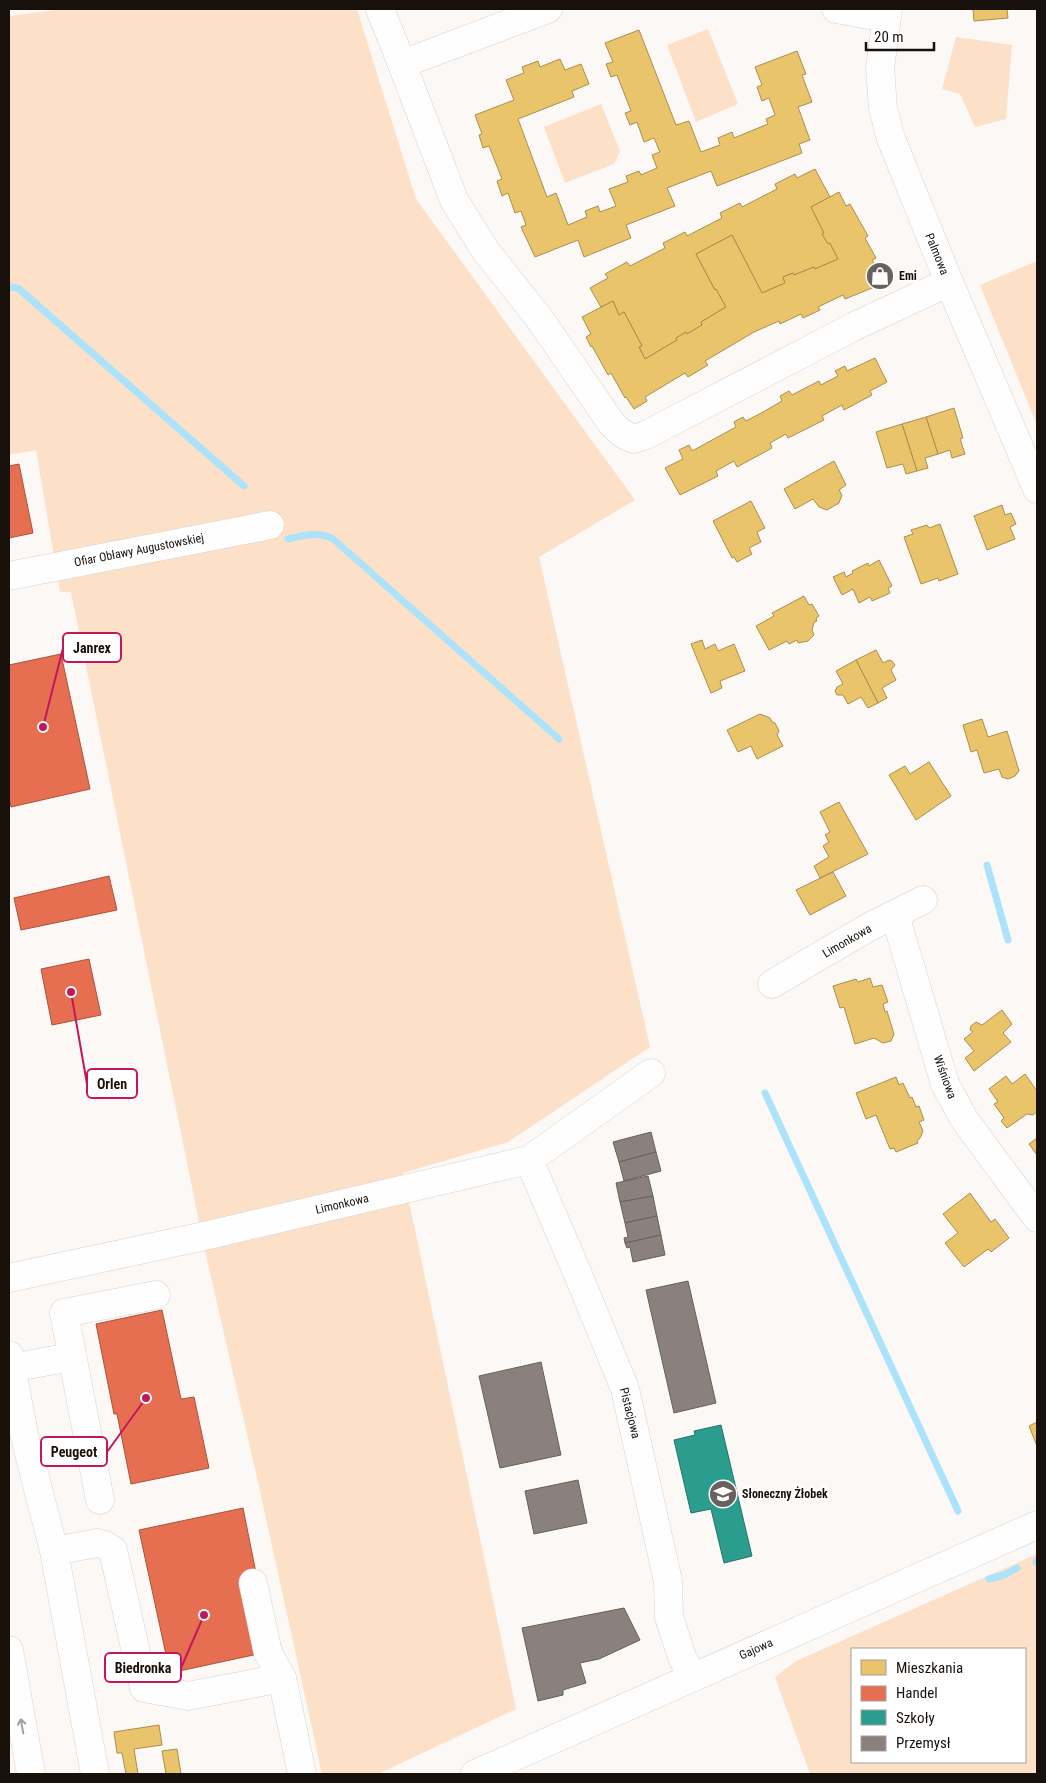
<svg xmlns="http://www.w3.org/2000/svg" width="1046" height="1783" viewBox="0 0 1046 1783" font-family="'Roboto Condensed',sans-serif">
<rect width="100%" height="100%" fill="#fbf8f6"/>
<!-- green -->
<g fill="#fde0c8" fill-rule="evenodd">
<polygon points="63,9 357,9 416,199 635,500 539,557 650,1047 508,1142 403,1173 516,1709 378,1774 322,1774 258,1482 205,1251 71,592 60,592 36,450 9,455 9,16"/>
<polygon points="708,29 738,104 696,122 667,45"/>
<polygon points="956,37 1012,45 1006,119 975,127 960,94 942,89"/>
<polygon points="601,104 620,151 614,164 565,183 544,127"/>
<polygon points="1037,261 1037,425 980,285"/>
<path d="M1037 1554V1774H810L775 1677 796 1661ZM1025 1649V1762H852V1649Z"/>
</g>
<!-- homes -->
<g fill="#e9c46a" stroke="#aa8e4e">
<polygon points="973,9 1007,9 1008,18 974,21"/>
<polygon points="639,30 676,125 689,121 701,152 720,145 718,138 732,132 734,138 768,124 766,119 775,115 769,98 762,101 757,87 762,85 755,67 797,51 806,74 802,75 812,102 798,107 810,140 799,144 802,153 717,186 711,171 667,188 675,206 626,225 631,238 584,257 578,240 535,257 521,227 526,225 521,211 515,213 508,193 502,196 497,181 502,179 489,146 483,148 479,135 482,134 475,115 514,100 506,80 524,73 522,67 538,61 540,67 560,59 565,70 581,64 589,84 572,91 574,97 518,119 547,197 556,193 568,225 587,217 585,211 598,206 600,212 616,206 609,189 628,182 626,176 639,171 641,175 657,168 652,155 660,152 654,138 644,142 637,122 630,125 625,113 631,111 617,75 611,77 606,64 613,62 605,43"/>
<polygon points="815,169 830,197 811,207 824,233 822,234 828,244 830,243 838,259 815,269 814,267 794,275 793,273 783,277 785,283 762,293 732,235 696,254 715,290 716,289 726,307 701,322 702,325 687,334 686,332 676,338 677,340 645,359 639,347 642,346 624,312 619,315 613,301 601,307 590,288 608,278 605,274 627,262 630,266 665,248 663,243 685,232 687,236 722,218 720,213 740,203 742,207 777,189 775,184 795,174 797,178"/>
<polygon points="839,192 846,206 850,204 868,236 865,238 876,258 872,260 875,265 878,263 884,276 879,278 882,284 845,299 843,295 818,307 820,310 803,318 801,314 780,324 779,321 754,332 705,361 708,365 688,377 685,373 645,397 647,401 634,409 626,397 625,398 611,373 608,375 592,346 591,347 586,337 591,334 582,317 613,301 619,315 624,312 642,346 639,347 645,359 677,340 676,338 686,332 687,334 702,325 701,322 726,307 716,289 715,290 696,254 732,235 762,293 785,283 783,277 793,273 794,275 814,267 815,269 838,259 830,243 828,244 822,234 824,233 811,207"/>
<polygon points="875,358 887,382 870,391 872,395 844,410 842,405 822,416 824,420 788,438 786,434 770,443 772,448 737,467 734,461 716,471 718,476 680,495 665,468 683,459 679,450 689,445 692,451 736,427 734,422 743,417 746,421 763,412 782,401 780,396 789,391 792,395 819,381 821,385 838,376 835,371 845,366 847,371"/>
<polygon points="954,408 963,438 960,439 965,454 952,458 950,450 938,454 926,417"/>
<polygon points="926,417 938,454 925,458 928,468 917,471 902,424"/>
<polygon points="902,424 917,471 906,474 903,464 887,468 876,432"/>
<polygon points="834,461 846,485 839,490 842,495 839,503 827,510 819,507 813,499 795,509 784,489"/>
<polygon points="751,501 765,528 757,532 761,542 749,548 752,554 737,562 734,557 732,558 713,521"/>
<polygon points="1002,505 1005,515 1011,513 1016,524 1010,527 1015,539 987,550 974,516"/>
<polygon points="940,524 958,574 939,581 938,578 921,584 904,537 913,534 911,530 927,525 929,528"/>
<polygon points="879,560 892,586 888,588 890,593 872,601 870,597 859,603 853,589 842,595 833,577 844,572 846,577 853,573 852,571 868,563 869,566"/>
<polygon points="804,596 809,605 812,604 819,616 816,618 817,621 814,622 812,630 814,635 808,641 798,643 797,640 789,644 787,641 769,650 756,626 774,616 772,613"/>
<polygon points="702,640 705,649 715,644 718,651 734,644 745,671 720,681 722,688 711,693 691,644"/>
<polygon points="876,650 883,663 889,660 892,661 895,665 891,670 896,680 882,688 887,698 878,703 856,660"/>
<polygon points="856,660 878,703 868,708 861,697 848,704 843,695 837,695 835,691 837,687 843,684 836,671"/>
<polygon points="760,714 770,718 772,722 775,723 779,731 777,735 783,746 757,759 751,746 738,752 727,730"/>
<polygon points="982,719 988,737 1007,731 1019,771 1015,776 1008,779 1002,777 999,769 984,773 977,750 971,752 963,725"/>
<polygon points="929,762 951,796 916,820 889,775 905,766 910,774"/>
<polygon points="839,802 868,854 820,878 814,866 829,857 823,846 829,842 825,835 830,832 820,812"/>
<polygon points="833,872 846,896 810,915 796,890"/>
<polygon points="870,978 873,987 882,985 888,1002 883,1004 885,1012 887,1011 894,1034 891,1041 883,1043 874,1038 855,1044 844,1007 840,1008 833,986 856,979 858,982"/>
<polygon points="1002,1010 1012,1024 1003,1033 1011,1042 974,1071 965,1058 974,1051 964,1039 973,1032 970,1030 971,1026 976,1022 982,1025"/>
<polygon points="1025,1074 1037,1091 1037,1112 1033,1115 1027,1114 1007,1128 1001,1121 1004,1118 994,1104 998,1102 989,1089 1006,1076 1012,1084"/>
<polygon points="896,1077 899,1085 903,1083 910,1098 912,1097 916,1107 919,1106 924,1120 919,1122 923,1131 920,1138 917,1141 918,1143 896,1152 894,1148 890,1149 876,1115 866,1119 856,1093"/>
<polygon points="1037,1138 1037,1155 1029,1144"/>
<polygon points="970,1193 991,1222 995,1219 1009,1238 991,1252 988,1249 964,1267 945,1243 958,1233 943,1214"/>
<polygon points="1037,1422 1037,1446 1029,1426"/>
<polygon points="159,1725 162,1745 134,1749 138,1774 126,1774 122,1753 117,1753 114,1732"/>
<polygon points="177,1749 181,1774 166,1774 162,1751"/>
</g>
<!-- shops -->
<g fill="#e76f51" stroke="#a9533c">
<polygon points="19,464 33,533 9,538 9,466"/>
<polygon points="61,654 90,789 11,807 9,797 9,665"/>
<polygon points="109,876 117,910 21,930 14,898"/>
<polygon points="89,959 101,1015 52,1025 41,969"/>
<polygon points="162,1310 181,1399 194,1397 209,1468 131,1484 117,1414 114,1414 96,1324"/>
<polygon points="243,1508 256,1573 242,1576 258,1654 170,1673 139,1530"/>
</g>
<!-- schools -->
<polygon fill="#2a9d8f" stroke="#257367" points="721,1425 752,1556 724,1563 711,1509 691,1513 674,1440 695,1435 694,1431"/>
<!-- industry -->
<g fill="#8a817c" stroke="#685f5a">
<polygon points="651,1132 656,1152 619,1162 613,1142"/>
<polygon points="656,1152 661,1171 624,1181 619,1162"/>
<polygon points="648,1176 653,1196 620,1202 616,1183"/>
<polygon points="653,1196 657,1216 625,1223 620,1202"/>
<polygon points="657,1216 661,1235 625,1243 624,1238 628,1237 625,1223"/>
<polygon points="661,1235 665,1255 633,1262 630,1247 627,1248 625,1243"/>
<polygon points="688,1281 716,1403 674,1413 646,1290"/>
<polygon points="541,1362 561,1455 500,1468 479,1376"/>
<polygon points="578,1480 587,1523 534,1534 525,1491"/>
<polygon points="624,1608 640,1640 599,1659 580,1663 586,1683 563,1690 563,1695 538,1701 522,1628"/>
</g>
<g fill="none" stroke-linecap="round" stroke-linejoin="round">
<!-- stream -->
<g stroke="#ace3fb" stroke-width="7">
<polyline points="9,287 18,288 244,486"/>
<path d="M288 539C304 535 316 532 332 538L559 739"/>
<polyline points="987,865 1008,940"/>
<polyline points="765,1093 958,1511"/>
<polyline points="1036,1562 1037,1561"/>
<polyline points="989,1579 1004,1575 1017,1568"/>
</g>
<defs>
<g id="minor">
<polyline points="380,9 402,64"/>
<polyline points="548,9 402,64 454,200 485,250 539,318 612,424 623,434 634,439 646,435 855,326 949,282"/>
<polyline points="836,9 886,18"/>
<polyline points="888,9 880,68 883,108 890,136 949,282 1037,489"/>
<polyline points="9,576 270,525"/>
<polyline points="895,915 945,1084 964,1119 1037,1218"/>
<polyline points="772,984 869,927 923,900"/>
<polyline points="529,1160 577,1272 625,1389 668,1581 669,1617 682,1657 692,1677"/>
<polyline points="9,1278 200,1237 529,1160 651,1073"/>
<polyline points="9,1355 24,1434 54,1551 95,1774"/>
<polyline points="11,1368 71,1357"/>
<polyline points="100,1500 64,1313 156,1295"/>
<polyline points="54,1551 97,1543 105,1545 113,1550 144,1688 188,1696 282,1678 302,1774"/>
<polyline points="253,1583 268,1653 282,1678"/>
<polyline points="475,1774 1037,1525"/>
</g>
<polyline id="highway" points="9,1650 31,1774"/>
</defs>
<!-- minor casing -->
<use href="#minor" stroke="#d7d2cd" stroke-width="29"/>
<!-- highway casing -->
<use href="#highway" stroke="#d7d2cd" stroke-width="29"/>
<!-- minor -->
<use href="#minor" stroke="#fefefe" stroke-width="28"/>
<!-- highway -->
<use href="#highway" stroke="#fefefe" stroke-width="28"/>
</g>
<!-- one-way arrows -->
<defs><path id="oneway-shaft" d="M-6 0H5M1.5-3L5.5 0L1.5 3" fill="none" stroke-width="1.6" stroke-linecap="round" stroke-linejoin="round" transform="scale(1.25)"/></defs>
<use stroke="#a29f9d" href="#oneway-shaft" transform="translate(22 1726) rotate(-100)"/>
<!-- icons -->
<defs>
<symbol id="shop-disc" viewBox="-11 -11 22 22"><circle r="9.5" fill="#67625d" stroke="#fff"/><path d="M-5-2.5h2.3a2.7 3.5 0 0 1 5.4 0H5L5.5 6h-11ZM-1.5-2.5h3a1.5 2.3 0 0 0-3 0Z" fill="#fff"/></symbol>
<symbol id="school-disc" viewBox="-11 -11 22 22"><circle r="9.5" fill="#67625d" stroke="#fff"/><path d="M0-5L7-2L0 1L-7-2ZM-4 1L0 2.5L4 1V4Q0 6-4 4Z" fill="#fff"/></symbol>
</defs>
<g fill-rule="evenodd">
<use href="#shop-disc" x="864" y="260" width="32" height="32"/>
<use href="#school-disc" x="707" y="1478" width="32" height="32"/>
</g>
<g text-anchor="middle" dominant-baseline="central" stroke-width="5" stroke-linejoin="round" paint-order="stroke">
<!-- street labels -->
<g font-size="12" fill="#18110b" stroke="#fff">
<text transform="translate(937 254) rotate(68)">Palmowa</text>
<text transform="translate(139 550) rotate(-11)">Ofiar Obławy Augustowskiej</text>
<text transform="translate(847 941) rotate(-30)">Limonkowa</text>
<text transform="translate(945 1077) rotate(70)">Wiśniowa</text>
<text transform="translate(342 1204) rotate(-13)">Limonkowa</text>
<text transform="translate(630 1413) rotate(76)">Pistacjowa</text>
<text transform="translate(756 1649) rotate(-24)">Gajowa</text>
</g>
<!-- poi labels -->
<g font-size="12" font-weight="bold" fill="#18110b" stroke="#fff" text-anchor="start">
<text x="899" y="276">Emi</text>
<text x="742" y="1494">Słoneczny Żłobek</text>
</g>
</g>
<!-- callouts -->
<path fill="none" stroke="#c2185b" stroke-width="2" d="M43 727L63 648M71 992L87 1084M146 1398L107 1452M204 1615L181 1668"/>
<g fill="#c2185b" stroke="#fff" stroke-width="2">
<circle cx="43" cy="727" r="5"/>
<circle cx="71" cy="992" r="5"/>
<circle cx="146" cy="1398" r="5"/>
<circle cx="204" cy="1615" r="5"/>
</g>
<g fill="#fff" stroke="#c2185b" stroke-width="2">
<rect x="63" y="633" width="58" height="29" rx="5"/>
<rect x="87" y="1069" width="50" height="29" rx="5"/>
<rect x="41" y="1437" width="66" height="29" rx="5"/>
<rect x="105" y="1653" width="76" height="29" rx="5"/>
</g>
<g font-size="14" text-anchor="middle" font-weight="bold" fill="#18110b">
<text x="92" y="653">Janrex</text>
<text x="112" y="1089">Orlen</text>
<text x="74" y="1457">Peugeot</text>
<text x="143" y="1673">Biedronka</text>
</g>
<!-- border -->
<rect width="1046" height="1783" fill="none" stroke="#18110b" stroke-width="20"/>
<!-- legend -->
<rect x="851" y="1648" width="175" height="115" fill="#ffffff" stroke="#a3a09d"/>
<rect x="861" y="1660" width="25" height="15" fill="#e9c46a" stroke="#a3a09d"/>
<text x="896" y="1673" font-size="15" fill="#18110b">Mieszkania</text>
<rect x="861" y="1686" width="25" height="15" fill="#e76f51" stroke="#a3a09d"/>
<text x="896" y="1698" font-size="15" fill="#18110b">Handel</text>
<rect x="861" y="1710" width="25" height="15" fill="#2a9d8f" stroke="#a3a09d"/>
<text x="896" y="1723" font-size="15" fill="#18110b">Szkoły</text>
<rect x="861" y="1736" width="25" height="15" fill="#8a817c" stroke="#a3a09d"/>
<text x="896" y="1748" font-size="15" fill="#18110b">Przemysł</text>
<!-- scale -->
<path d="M866 42v8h68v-8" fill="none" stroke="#18110b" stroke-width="2.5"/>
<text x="874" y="42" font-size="15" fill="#18110b" stroke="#ffffff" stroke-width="4" paint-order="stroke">20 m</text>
</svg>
